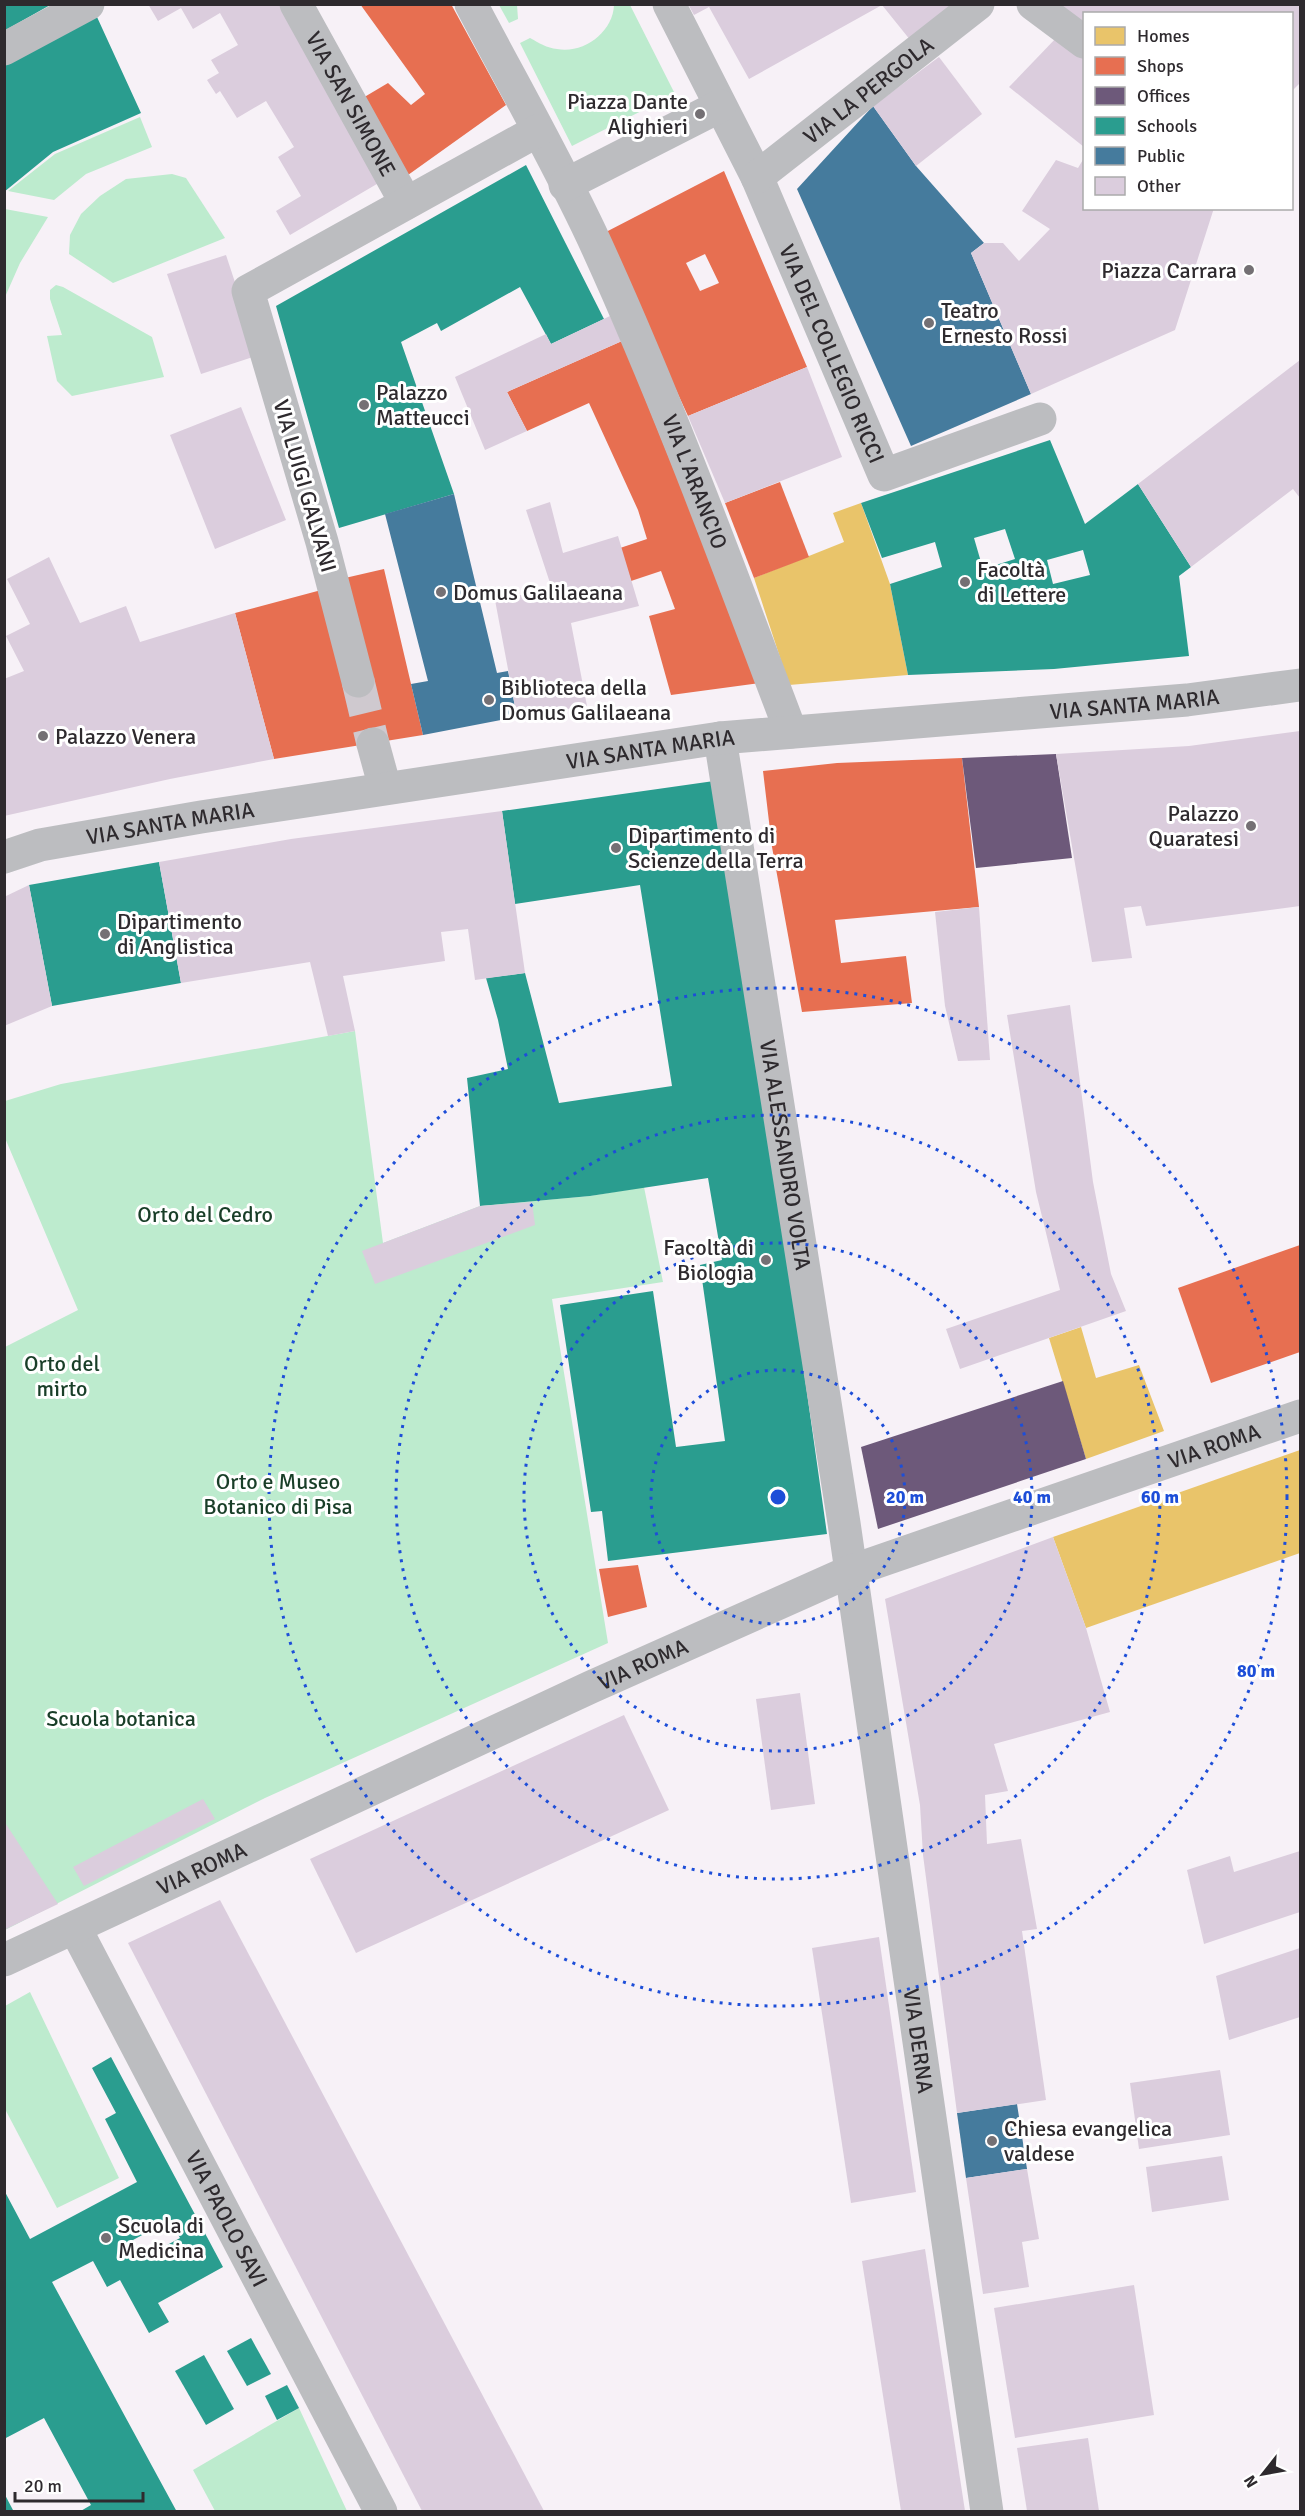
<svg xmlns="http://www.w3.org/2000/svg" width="1305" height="2516" viewBox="0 0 1305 2516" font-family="Signika,sans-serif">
<rect width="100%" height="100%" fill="#f7f1f7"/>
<!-- green -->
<g fill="#bdebce">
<polygon points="499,5 517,5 518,19 509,23"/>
<path d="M614 5H630L675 94 572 146 520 43 530 38C539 43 547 48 557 49 584 54 613 32 614 5Z"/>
<polygon points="140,117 152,147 86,174 54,200 8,191 55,154"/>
<polygon points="172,174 186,178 225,238 113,283 69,254 70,235 81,214 100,196 126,179"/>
<polygon points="5,209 48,217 20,263 5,297"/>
<polygon points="56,285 63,287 152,337 164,377 72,396 57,381 47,336 62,335 50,299 50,290"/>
<polygon points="355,1031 383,1243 480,1206 590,1196 644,1187 663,1282 552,1299 608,1643 265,1798 5,1930 5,1347 78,1310 5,1138 5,1101 61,1084"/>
<polygon points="30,1992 119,2178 57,2208 5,2109 5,2006"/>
<polygon points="299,2408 347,2511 215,2511 193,2470"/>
</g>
<!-- homes -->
<g fill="#e9c46a">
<polygon points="861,503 890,584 908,675 789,685 754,578 844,542 833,513"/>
<polygon points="1081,1327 1096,1378 1139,1365 1164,1431 1086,1459 1049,1338"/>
<polygon points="1300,1450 1300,1553 1086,1628 1053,1537"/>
</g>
<!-- shops -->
<g fill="#e76f51" fill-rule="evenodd">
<polygon points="360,4 451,4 506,105 401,180 356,102 388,83 411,105 425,94"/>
<path d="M724 171 807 367 688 416 604 233ZM705 254 719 283 700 291 686 263Z"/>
<polygon points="622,341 760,683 671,695 649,616 675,609 661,571 631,581 620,548 647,539 638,510 589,403 527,431 507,392"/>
<polygon points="780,482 809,557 754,578 725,503"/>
<polygon points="384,569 423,735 274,759 235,613 325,589 345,578"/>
<polygon points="962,758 979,907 835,920 841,963 906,956 912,1003 802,1012 772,847 763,771 837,763"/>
<polygon points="1300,1245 1300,1352 1211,1383 1178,1288"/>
<polygon points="638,1565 647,1607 608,1617 599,1569"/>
</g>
<!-- offices -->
<g fill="#6d597a">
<polygon points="1056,754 1072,858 976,868 962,758"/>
<polygon points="1063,1381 1086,1459 878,1529 861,1447"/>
</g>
<!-- schools -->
<g fill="#2a9d8f" fill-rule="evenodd">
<polygon points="4,4 52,4 4,31"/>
<polygon points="97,17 141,113 53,152 4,192 4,65"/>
<polygon points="526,165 604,319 551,344 520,287 441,331 437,323 401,342 454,494 339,528 276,306"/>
<path d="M1050 440 1085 524 1138 484 1191 567 1179 576 1189 656 1054 669 908 675 890 584 942 567 935 542 882 558 861 503ZM1005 529 1015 559 983 569 974 538ZM1083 550 1090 575 1053 584 1047 560Z"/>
<polygon points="714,781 779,1195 827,1534 608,1561 602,1511 591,1512 560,1305 653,1291 676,1447 725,1441 700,1265 722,1260 708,1178 590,1196 480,1206 467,1078 508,1069 498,1020 486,978 525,973 559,1103 672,1086 640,885 515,904 502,811"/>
<polygon points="159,862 181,983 52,1006 29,885"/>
<path d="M111 2057 223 2267 158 2303 169 2322 149 2333 120 2280 107 2287 93 2261 52 2282 177 2512H79L91 2505 44 2418 4 2439V2190L30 2239 137 2182 105 2119 116 2113 92 2068ZM170 2220 180 2238 143 2258 133 2240Z"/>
<polygon points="251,2338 271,2374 247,2386 227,2351"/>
<polygon points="204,2355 234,2409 206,2425 175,2371"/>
<polygon points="287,2385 299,2408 277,2420 265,2396"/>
<polygon points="4,2493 14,2512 4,2512"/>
</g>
<!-- public -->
<g fill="#457b9d">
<polygon points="873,106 916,166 984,243 971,253 1031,394 911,446 797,189"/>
<polygon points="454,494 497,673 508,671 517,717 423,735 411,684 428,681 385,514"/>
<polygon points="1017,2104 1027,2169 966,2178 957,2113"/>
</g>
<!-- building -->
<g fill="#dbcddd">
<polygon points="148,4 287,4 382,181 290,235 276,211 301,196 278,157 294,147 266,101 237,118 220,91 216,94 207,80 219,73 211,60 238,45 220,13 193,29 181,8 158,21"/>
<polygon points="688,4 958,4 911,41 882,5 749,79 709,7 694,15"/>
<polygon points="1053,4 1300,4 1300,83 1292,91 1292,14 1084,14 1084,26"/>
<polygon points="1058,36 1084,56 1084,147 1009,87"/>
<polygon points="939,57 982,114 916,166 873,106"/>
<polygon points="1084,158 1084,208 1214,208 1175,330 1031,394 971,253 984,243 1003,243 1019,261 1050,229 1022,211 1056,160 1078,168"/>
<polygon points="226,255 259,355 201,374 167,274"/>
<polygon points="610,316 622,341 507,392 527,431 485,450 455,377 546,334 551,344"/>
<polygon points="1300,360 1300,498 1293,489 1191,567 1138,484"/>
<polygon points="807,367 842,457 725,503 688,416"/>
<polygon points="241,407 286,520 215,549 170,435"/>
<polygon points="550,502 563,553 618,536 639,606 571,623 587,706 517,717 495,600 552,589 526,510"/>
<polygon points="49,557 80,623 126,606 140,642 235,613 274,759 170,779 4,816 4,679 24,671 6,636 30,624 7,579"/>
<polygon points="1300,731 1300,906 1146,926 1141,906 1124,908 1132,958 1092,962 1056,754 1189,746"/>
<polygon points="502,811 525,973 475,980 468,929 441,932 445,961 343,976 355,1031 328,1036 310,962 181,983 159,862 291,839"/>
<polygon points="29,885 52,1006 4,1026 4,897"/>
<polygon points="979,907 990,1060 958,1061 945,1006 935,912"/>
<polygon points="1070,1005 1093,1182 1111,1274 1126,1311 960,1369 946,1329 1060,1290 1036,1192 1007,1015"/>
<polygon points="532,1202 535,1225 375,1284 362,1251 480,1206"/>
<polygon points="1053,1537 1086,1628 1110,1712 994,1744 1008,1791 985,1795 987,1844 1021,1839 1037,1929 1022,1931 1046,2100 957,2113 923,1855 920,1805 885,1599"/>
<polygon points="800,1693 815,1804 771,1810 756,1699"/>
<polygon points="624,1715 669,1810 356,1953 310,1859"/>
<polygon points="203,1799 215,1819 84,1886 73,1867"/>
<polygon points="4,1821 58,1904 4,1930"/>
<polygon points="1300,1851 1300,1912 1204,1944 1187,1870 1230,1856 1234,1872"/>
<polygon points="220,1900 544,2511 422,2511 128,1943"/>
<polygon points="879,1937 916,2192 851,2203 812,1948"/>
<polygon points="1300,1948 1300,2017 1229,2040 1216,1976"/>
<polygon points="1220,2070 1230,2135 1139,2149 1130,2083"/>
<polygon points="1222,2156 1229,2200 1152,2212 1146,2167"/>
<polygon points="1027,2169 1039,2239 1022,2242 1029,2287 983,2294 966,2178"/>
<polygon points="925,2249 965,2511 901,2511 862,2261"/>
<polygon points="1134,2285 1154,2415 1015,2438 994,2308"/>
<polygon points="1088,2438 1099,2511 1027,2511 1017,2448"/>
</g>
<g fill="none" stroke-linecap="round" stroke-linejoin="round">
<!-- minor-tunnel -->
<polyline stroke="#cfc9cf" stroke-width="33" stroke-dasharray="33 16" stroke-linecap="butt" points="358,681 373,744"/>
<!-- minor -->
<g stroke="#bcbdc0" stroke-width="33">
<path id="s1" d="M296 4 406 203"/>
<path id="s2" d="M471 4C512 82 556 159 593 238 667 399 728 566 791 732"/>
<path id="s3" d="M669 4 757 177 884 475 1040 419"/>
<polyline points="1033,4 1084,42"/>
<polyline points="4,49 88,4"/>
<path id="s4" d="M757 177 978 4"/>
<polyline points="565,185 720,106"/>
<polyline points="358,681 322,542 248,291 537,131"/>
<path id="s5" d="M720 738 844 1523 987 2512"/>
<polyline points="373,744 385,788"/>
<path id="s6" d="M4 857 40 845 201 817 720 738 1187 700 1300 685"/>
<path id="s7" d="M75 1928 381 2512"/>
<path id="s8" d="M4 1960 591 1687 851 1571 1300 1416"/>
</g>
</g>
<!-- distance rings -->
<g fill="none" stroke="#1d4ed8" stroke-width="3" stroke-dasharray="3 6">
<circle cx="778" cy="1497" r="127"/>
<circle cx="778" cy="1497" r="254"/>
<circle cx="778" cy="1497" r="382"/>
<circle cx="778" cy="1497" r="509"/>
</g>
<!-- markers -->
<g fill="#747074" stroke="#fff" stroke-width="2">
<circle cx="700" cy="114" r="6"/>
<circle cx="1249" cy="270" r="6"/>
<circle cx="929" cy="323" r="6"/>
<circle cx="364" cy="405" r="6"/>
<circle cx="965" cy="582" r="6"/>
<circle cx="441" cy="592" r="6"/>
<circle cx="489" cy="700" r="6"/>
<circle cx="43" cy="736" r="6"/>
<circle cx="1251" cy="826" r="6"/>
<circle cx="616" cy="848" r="6"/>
<circle cx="105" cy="934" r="6"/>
<circle cx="766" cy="1260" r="6"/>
<circle cx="992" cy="2141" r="6"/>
<circle cx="106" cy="2238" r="6"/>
</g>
<g text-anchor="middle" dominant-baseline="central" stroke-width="6" stroke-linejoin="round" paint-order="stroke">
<!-- street labels -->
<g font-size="22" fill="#2e2a2e" stroke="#fff">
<text stroke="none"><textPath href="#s4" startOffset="141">VIA LA PERGOLA</textPath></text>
<text stroke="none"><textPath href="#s1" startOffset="114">VIA SAN SIMONE</textPath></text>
<text stroke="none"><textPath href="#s3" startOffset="386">VIA DEL COLLEGIO RICCI</textPath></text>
<text stroke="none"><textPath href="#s2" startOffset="528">VIA L'ARANCIO</textPath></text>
<text transform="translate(305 486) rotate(74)">VIA LUIGI GALVANI</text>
<text stroke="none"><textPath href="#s6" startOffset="1142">VIA SANTA MARIA</textPath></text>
<text stroke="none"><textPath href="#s6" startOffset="656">VIA SANTA MARIA</textPath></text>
<text stroke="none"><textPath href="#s6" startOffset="170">VIA SANTA MARIA</textPath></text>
<text stroke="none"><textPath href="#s5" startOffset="422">VIA ALESSANDRO VOLTA</textPath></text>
<text stroke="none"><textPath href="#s8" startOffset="1316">VIA ROMA</textPath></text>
<text stroke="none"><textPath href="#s8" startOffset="704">VIA ROMA</textPath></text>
<text stroke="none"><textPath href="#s8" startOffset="218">VIA ROMA</textPath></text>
<text stroke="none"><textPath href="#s5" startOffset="1318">VIA DERNA</textPath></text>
<text stroke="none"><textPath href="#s7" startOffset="328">VIA PAOLO SAVI</textPath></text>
</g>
<!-- poi labels -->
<g font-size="22" fill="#2e2a2e" stroke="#fff" text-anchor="start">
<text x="688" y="101" text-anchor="end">Piazza Dante<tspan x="688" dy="25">Alighieri</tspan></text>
<text x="1237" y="270" text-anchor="end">Piazza Carrara</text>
<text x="941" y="310">Teatro<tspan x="941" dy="25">Ernesto Rossi</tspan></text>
<text x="376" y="392">Palazzo<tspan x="376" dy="25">Matteucci</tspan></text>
<text x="977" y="569">Facoltà<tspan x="977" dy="25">di Lettere</tspan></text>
<text x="453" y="592">Domus Galilaeana</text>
<text x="501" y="687">Biblioteca della<tspan x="501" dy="25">Domus Galilaeana</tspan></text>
<text x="55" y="736">Palazzo Venera</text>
<text x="1239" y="813" text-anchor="end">Palazzo<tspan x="1239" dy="25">Quaratesi</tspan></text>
<text x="628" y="835">Dipartimento di<tspan x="628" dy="25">Scienze della Terra</tspan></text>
<text x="117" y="921">Dipartimento<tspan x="117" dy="25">di Anglistica</tspan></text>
<text x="754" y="1247" text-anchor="end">Facoltà di<tspan x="754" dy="25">Biologia</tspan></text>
<text x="1004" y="2128">Chiesa evangelica<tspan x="1004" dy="25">valdese</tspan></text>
<text x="118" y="2225">Scuola di<tspan x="118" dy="25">Medicina</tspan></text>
</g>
<!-- park labels -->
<g font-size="22" fill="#193e28" stroke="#fff">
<text x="205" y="1214">Orto del Cedro</text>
<text x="62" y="1363">Orto del<tspan x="62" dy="25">mirto</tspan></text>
<text x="278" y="1481">Orto e Museo<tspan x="278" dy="25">Botanico di Pisa</tspan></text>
<text x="121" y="1718">Scuola botanica</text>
</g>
</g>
<circle cx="778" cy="1497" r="9" fill="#1d4ed8" stroke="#fff" stroke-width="3"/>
<g font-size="18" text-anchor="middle" font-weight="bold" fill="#1d4ed8" stroke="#fff" stroke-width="6" stroke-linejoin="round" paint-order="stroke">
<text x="905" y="1503">20 m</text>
<text x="1032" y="1503">40 m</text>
<text x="1160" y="1503">60 m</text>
<text x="1256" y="1677">80 m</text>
</g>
<!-- border -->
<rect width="1305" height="2516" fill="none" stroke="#2e2a2e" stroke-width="12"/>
<!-- legend -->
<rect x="1083" y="12" width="210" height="198" fill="#ffffff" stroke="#abaaab" stroke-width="1.5"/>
<rect x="1095" y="27" width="30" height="18" fill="#e9c46a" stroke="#abaaab" stroke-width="1.5"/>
<text x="1137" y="42" font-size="18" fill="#2e2a2e">Homes</text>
<rect x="1095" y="57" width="30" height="18" fill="#e76f51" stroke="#abaaab" stroke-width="1.5"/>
<text x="1137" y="72" font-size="18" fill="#2e2a2e">Shops</text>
<rect x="1095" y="87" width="30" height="18" fill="#6d597a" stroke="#abaaab" stroke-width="1.5"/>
<text x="1137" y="102" font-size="18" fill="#2e2a2e">Offices</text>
<rect x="1095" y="117" width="30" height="18" fill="#2a9d8f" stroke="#abaaab" stroke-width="1.5"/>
<text x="1137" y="132" font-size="18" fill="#2e2a2e">Schools</text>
<rect x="1095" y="147" width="30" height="18" fill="#457b9d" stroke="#abaaab" stroke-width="1.5"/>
<text x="1137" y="162" font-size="18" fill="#2e2a2e">Public</text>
<rect x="1095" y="177" width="30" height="18" fill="#dbcddd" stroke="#abaaab" stroke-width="1.5"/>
<text x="1137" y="192" font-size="18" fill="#2e2a2e">Other</text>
<!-- north arrow -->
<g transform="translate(1263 2474) rotate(239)" stroke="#ffffff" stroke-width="4.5" paint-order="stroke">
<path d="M0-4.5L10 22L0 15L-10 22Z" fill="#2e2a2e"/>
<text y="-9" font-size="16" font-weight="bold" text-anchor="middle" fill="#2e2a2e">N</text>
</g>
<!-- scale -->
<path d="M15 2492v9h128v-9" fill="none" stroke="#2e2a2e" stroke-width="3"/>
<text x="24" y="2492" font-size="18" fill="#2e2a2e" stroke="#ffffff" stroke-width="4.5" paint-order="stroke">20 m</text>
</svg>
